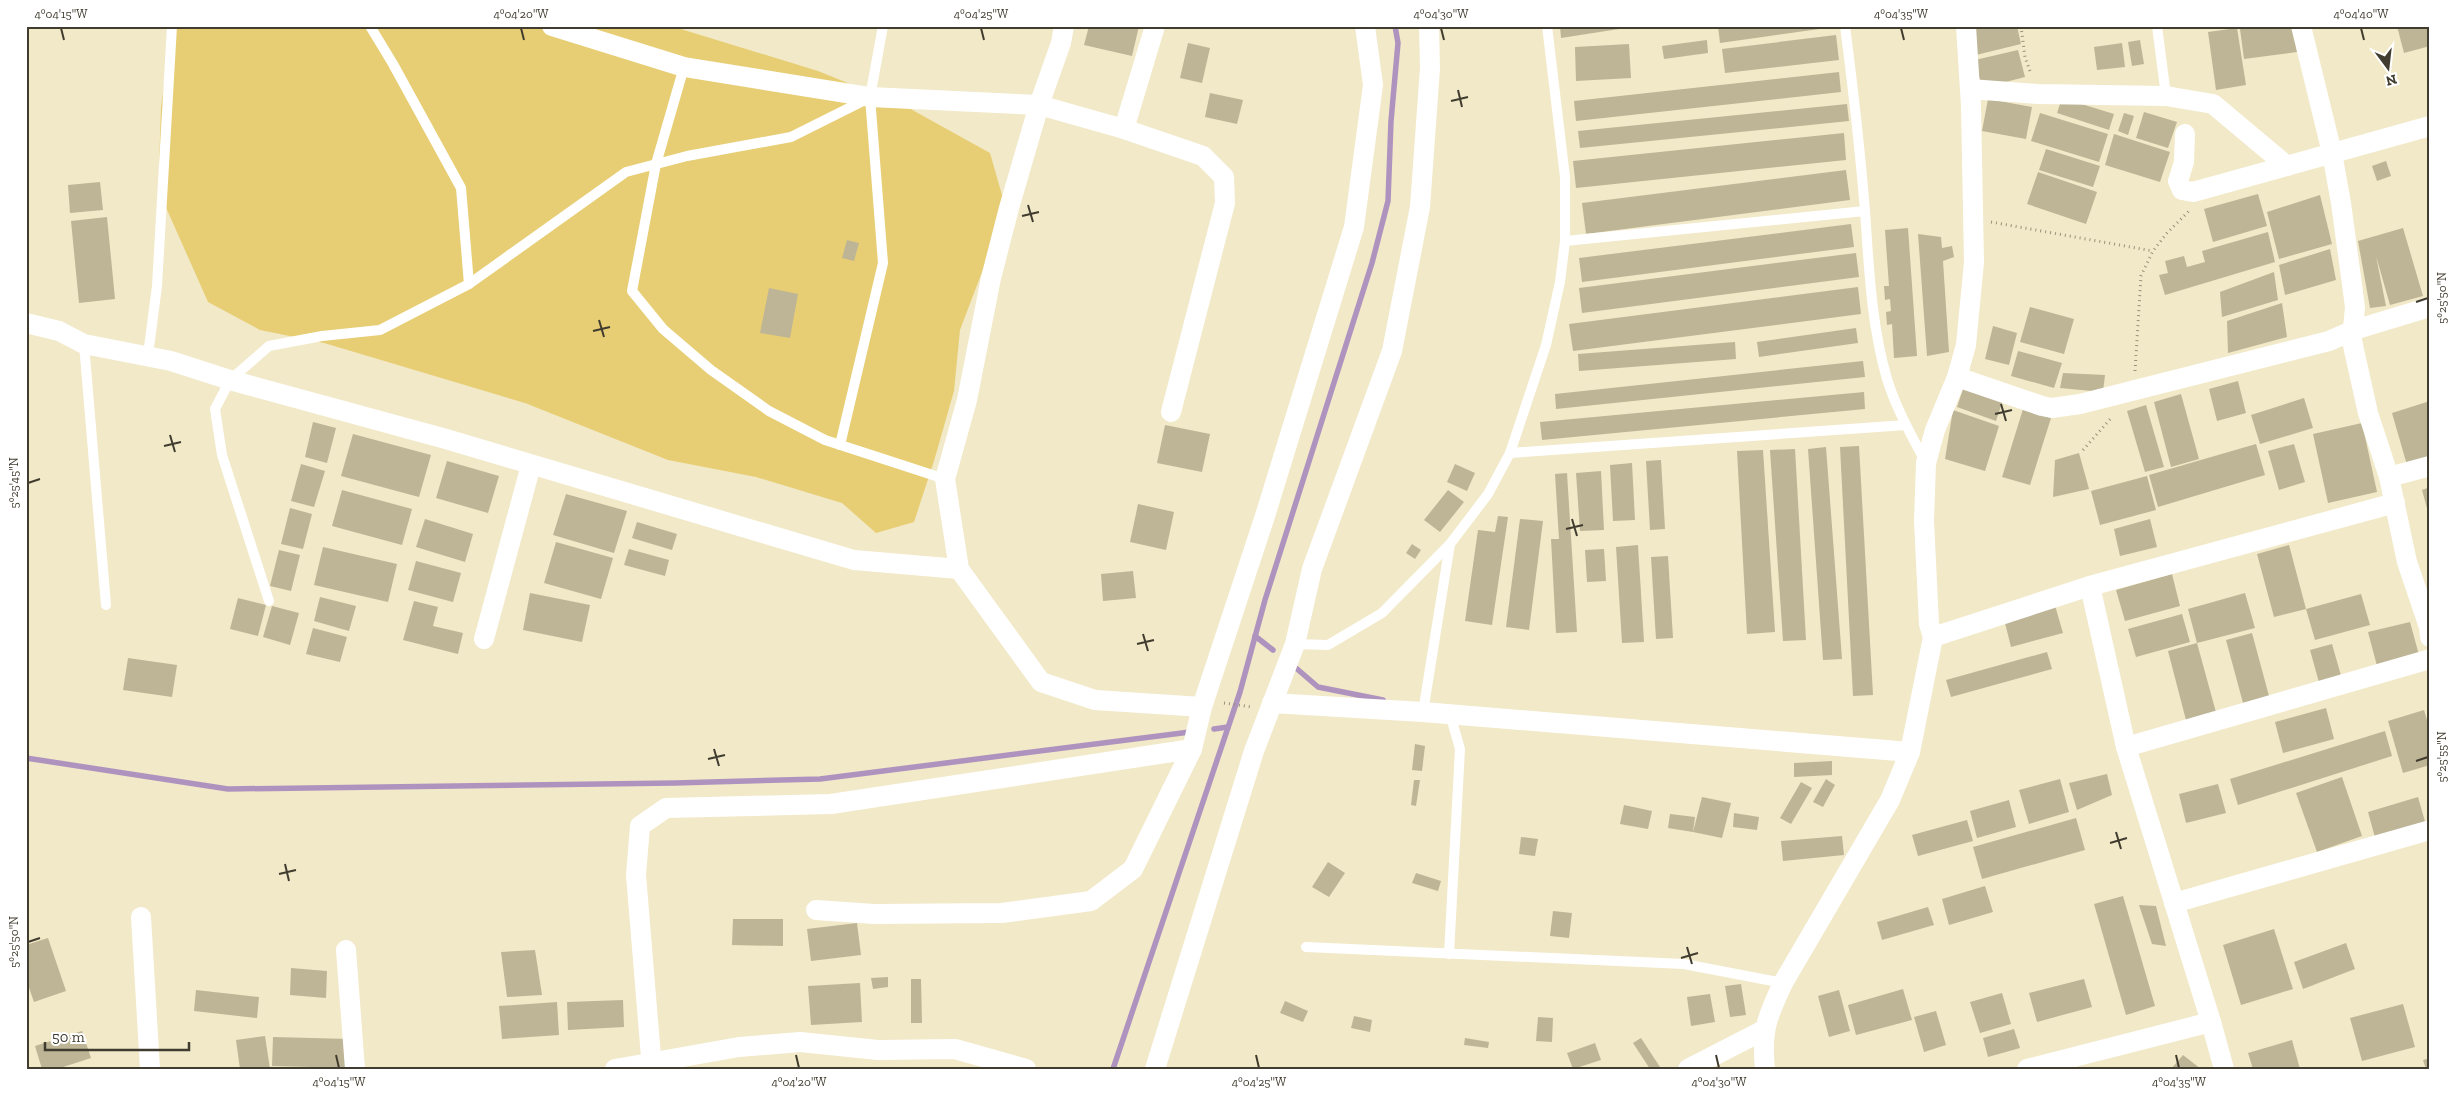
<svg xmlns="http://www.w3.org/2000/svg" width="2456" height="1095" viewBox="0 0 2456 1095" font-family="'Zilla Slab',serif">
<rect width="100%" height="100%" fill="#f2e9c8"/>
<!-- green -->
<polygon fill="#e7ce74" points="172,26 671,26 818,71 907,107 990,153 1006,209 960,330 954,391 934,461 914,522 876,533 842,503 756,477 668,460 525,403 324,343 260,330 208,302 164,203 159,167 161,107"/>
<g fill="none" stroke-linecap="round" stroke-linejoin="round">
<!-- stream -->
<g stroke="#af93bf" stroke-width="5.5">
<polyline points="1255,636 1273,650"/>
<polyline points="1296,668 1318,687 1383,700"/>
<polyline points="1214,729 1228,727"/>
<polyline points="26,758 228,789 675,783 820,779 1190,732"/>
<polyline points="1113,1069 1240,692 1265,600 1372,263 1388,201 1391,121 1398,43 1395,26"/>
</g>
</g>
<!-- building -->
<g fill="#beb596">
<polygon points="1089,26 1139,26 1132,56 1084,45"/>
<polygon points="1560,26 1632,26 1632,27 1561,38"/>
<polygon points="1718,26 1833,26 1834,27 1720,43"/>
<polygon points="1969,26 2017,26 2021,44 1976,55"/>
<polygon points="2263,26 2294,26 2297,52 2244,59 2240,29"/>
<polygon points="2397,26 2430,26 2430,46 2404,53"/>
<polygon points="2237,28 2246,85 2216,90 2208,32"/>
<polygon points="1836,35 1839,60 1725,73 1722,49"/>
<polygon points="1707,40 1708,53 1664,59 1662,46"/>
<polygon points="2140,40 2144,64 2132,66 2128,42"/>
<polygon points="1188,43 1210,48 1202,83 1180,78"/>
<polygon points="2122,43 2125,67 2097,70 2094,47"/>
<polygon points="1629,44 1631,78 1576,81 1575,47"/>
<polygon points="2018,50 2025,77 1982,88 1975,60"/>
<polygon points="1839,72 1841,92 1576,121 1574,101"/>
<polygon points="1210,93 1243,100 1237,124 1205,117"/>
<polygon points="2062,98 2114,114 2109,130 2057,113"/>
<polygon points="1988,99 2032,107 2026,139 1982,131"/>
<polygon points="1847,104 1849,121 1580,148 1578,131"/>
<polygon points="2144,112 2177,122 2168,148 2136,138"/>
<polygon points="2040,113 2108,134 2099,162 2031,141"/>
<polygon points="2124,113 2134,116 2128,135 2118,131"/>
<polygon points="1844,133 1846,160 1576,188 1573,161"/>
<polygon points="2114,134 2170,152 2160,182 2105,165"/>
<polygon points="2046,149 2100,166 2093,187 2039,170"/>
<polygon points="2386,161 2391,176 2377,181 2372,166"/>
<polygon points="1846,170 1850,200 1586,234 1582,203"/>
<polygon points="2038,172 2097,192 2086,224 2027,204"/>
<polygon points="100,182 103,210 70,213 68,185"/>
<polygon points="2258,194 2267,226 2213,242 2204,209"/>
<polygon points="2320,195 2332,244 2279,259 2267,212"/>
<polygon points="107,217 115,299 79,303 71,221"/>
<polygon points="1851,224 1854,247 1582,282 1579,258"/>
<polygon points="1908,228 1917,356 1894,358 1892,324 1887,325 1886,312 1891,311 1890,299 1885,300 1884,286 1889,286 1885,230"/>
<polygon points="2403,228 2423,296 2390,305 2376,256 2386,306 2370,308 2358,241"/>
<polygon points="2268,232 2275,262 2165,295 2159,275 2168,273 2165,261 2184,256 2187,267 2205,262 2202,251"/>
<polygon points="1918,234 1941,237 1942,248 1952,246 1954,257 1943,261 1949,352 1927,356"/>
<polygon points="847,240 859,243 854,261 842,258"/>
<polygon points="2330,249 2336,280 2285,295 2279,265"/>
<polygon points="1856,253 1859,277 1582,313 1579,288"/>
<polygon points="2274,272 2278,300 2222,317 2220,292"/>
<polygon points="1858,287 1861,314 1573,351 1569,324"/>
<polygon points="769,288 798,294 790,338 760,333"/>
<polygon points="2282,303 2287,337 2228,353 2227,321"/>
<polygon points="2030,307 2074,319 2064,354 2020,342"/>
<polygon points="1993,326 2017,333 2009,365 1985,359"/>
<polygon points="1856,328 1858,343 1759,357 1757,342"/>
<polygon points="1735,342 1736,359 1579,371 1578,354"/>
<polygon points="2018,351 2062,363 2054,388 2011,376"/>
<polygon points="1863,361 1865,377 1556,409 1555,394"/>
<polygon points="2063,373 2105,375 2103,392 2060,388"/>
<polygon points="2238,381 2246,413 2217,421 2209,389"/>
<polygon points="1964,386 2003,400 1996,421 1957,407"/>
<polygon points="1864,392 1865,409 1542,440 1540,422"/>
<polygon points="2181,394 2199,459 2171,467 2154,402"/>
<polygon points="2304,398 2313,428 2260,444 2251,415"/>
<polygon points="2430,401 2430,458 2407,465 2392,413"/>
<polygon points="2146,405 2164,467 2145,472 2127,411"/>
<polygon points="2023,409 2051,418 2030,485 2002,477"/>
<polygon points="1953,410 1999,426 1985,471 1945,459"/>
<polygon points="313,422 336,428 327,463 305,457"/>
<polygon points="2362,423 2377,492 2328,503 2313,434"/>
<polygon points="1165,425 1210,434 1202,472 1157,463"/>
<polygon points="353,434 431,455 419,497 341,476"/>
<polygon points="2256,444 2265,475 2158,507 2149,475"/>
<polygon points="2294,444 2305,482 2279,490 2268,451"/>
<polygon points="1859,446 1873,695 1853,696 1840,447"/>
<polygon points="1826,447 1842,659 1823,660 1808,449"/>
<polygon points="1795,449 1806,640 1783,641 1770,450"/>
<polygon points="1763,450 1775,632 1747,634 1737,451"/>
<polygon points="2079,453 2089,489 2053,497 2055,460"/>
<polygon points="1661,460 1665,529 1650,530 1646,461"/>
<polygon points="447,461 499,476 488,513 436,498"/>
<polygon points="1632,463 1635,520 1613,521 1610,465"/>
<polygon points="301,464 325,471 314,507 291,501"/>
<polygon points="1455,464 1475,473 1467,491 1447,482"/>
<polygon points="1601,471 1604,530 1580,531 1576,473"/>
<polygon points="1567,473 1577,632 1556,633 1551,539 1559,539 1555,474"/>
<polygon points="2147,476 2156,510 2100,525 2091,491"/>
<polygon points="2430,487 2430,511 2428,512 2422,490"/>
<polygon points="342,490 412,509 402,545 332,526"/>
<polygon points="1448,490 1464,502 1440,532 1424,520"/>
<polygon points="566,494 627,511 614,553 553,535"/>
<polygon points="1138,504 1174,512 1166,550 1130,542"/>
<polygon points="290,508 312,514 303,549 281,544"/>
<polygon points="1498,516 1508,517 1492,625 1465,621 1478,530 1495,532"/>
<polygon points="425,519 473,534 465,562 416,547"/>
<polygon points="1520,519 1543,521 1529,630 1506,627"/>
<polygon points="2150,519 2157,547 2120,556 2114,529"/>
<polygon points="637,522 677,534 672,550 632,538"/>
<polygon points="556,542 613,558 601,599 544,583"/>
<polygon points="1412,544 1421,550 1415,559 1406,553"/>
<polygon points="1638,545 1644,642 1622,643 1616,547"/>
<polygon points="2289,545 2306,609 2274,617 2257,554"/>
<polygon points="323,547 397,564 388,602 314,585"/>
<polygon points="629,549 669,560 665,576 624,565"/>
<polygon points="1604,549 1606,581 1587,582 1585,550"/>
<polygon points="279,550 300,555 291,591 270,586"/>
<polygon points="1668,556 1673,638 1656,639 1651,557"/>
<polygon points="416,561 461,573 453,602 408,590"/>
<polygon points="1133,571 1136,598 1103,601 1101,574"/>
<polygon points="2172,574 2180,606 2125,621 2116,590"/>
<polygon points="530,593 590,605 582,642 523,630"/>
<polygon points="2245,593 2255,628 2197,643 2188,609"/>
<polygon points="2361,594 2370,625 2315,640 2306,609"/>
<polygon points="320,597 356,606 349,631 314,621"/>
<polygon points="238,598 266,605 258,636 230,629"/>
<polygon points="414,601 438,607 433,626 463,633 458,654 403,640"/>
<polygon points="2054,602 2063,633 2011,647 2003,615"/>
<polygon points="272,606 299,613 290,645 263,637"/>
<polygon points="2182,614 2190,642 2136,657 2128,629"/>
<polygon points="2410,622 2419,655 2377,666 2368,632"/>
<polygon points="313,628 347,637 340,662 306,654"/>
<polygon points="2252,633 2269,696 2243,703 2226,640"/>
<polygon points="2197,643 2217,716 2187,724 2168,651"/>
<polygon points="2332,644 2342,679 2320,686 2310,650"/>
<polygon points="2047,652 2052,669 1951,697 1946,680"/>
<polygon points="128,658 177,665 172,697 123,690"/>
<polygon points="2326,708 2334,739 2283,753 2275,722"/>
<polygon points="2424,710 2430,730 2430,765 2403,773 2388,721"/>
<polygon points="2385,731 2392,756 2238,805 2230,779"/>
<polygon points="1415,744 1425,746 1422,771 1412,770"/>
<polygon points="1832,761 1832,775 1794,777 1794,763"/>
<polygon points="2107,774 2112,795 2077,810 2069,783"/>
<polygon points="2342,777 2362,836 2317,852 2296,793"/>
<polygon points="1826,779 1835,785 1823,807 1813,802"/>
<polygon points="2060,779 2069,812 2029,824 2019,790"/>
<polygon points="1414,780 1420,780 1416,806 1411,805"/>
<polygon points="1801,782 1812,788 1791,824 1780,818"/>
<polygon points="2218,784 2226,813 2186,823 2179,794"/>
<polygon points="1702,797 1731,803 1722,838 1693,832"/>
<polygon points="2418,797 2426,825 2376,841 2368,812"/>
<polygon points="2009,800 2016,827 1977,838 1970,811"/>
<polygon points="1624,805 1652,811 1648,829 1620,824"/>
<polygon points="1734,813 1759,817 1757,830 1733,827"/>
<polygon points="1670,814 1695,817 1693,832 1668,828"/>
<polygon points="2076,818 2085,850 1982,879 1973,847"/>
<polygon points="1967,820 1973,841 1918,856 1912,835"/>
<polygon points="1842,836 1844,855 1783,861 1781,841"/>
<polygon points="1521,837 1538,839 1535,856 1519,854"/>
<polygon points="1328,862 1345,873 1329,897 1312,887"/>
<polygon points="1416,873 1441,881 1438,891 1412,883"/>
<polygon points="1985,886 1993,912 1949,925 1942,899"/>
<polygon points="2123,896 2155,1006 2126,1015 2094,904"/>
<polygon points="2139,905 2156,906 2166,946 2152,944"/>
<polygon points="1928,907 1934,925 1882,940 1877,922"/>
<polygon points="1553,911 1572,913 1569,938 1550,936"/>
<polygon points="733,919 783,919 783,946 732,945"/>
<polygon points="857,923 861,955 811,961 807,929"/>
<polygon points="2274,929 2293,989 2241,1005 2223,945"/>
<polygon points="48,938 66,991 34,1002 26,979 26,945"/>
<polygon points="2346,943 2355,969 2303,989 2294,962"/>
<polygon points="535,950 542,995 507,997 501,952"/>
<polygon points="291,968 327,971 326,998 290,995"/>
<polygon points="888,977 888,987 873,989 871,978"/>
<polygon points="911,979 921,979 922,1023 911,1023"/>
<polygon points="2084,979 2092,1007 2037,1022 2029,993"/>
<polygon points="860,983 862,1022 811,1025 808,986"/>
<polygon points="1741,984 1746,1015 1730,1017 1725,986"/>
<polygon points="1903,989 1912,1020 1856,1035 1848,1005"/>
<polygon points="196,990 259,997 257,1018 194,1011"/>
<polygon points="1839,990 1850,1031 1829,1037 1818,996"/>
<polygon points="2002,993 2011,1024 1980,1033 1970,1002"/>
<polygon points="1710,994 1715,1022 1691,1026 1687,997"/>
<polygon points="623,1000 624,1027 568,1030 567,1002"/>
<polygon points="1285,1001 1308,1011 1303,1022 1280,1013"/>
<polygon points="557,1002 559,1035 502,1039 499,1006"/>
<polygon points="2403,1004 2415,1047 2362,1061 2350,1018"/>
<polygon points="1936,1011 1946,1045 1924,1052 1914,1017"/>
<polygon points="1354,1016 1372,1020 1370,1032 1351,1028"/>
<polygon points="1538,1017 1553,1018 1552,1042 1536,1041"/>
<polygon points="2014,1029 2020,1048 1988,1057 1983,1038"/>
<polygon points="82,1031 91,1058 57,1069 42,1069 35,1046"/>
<polygon points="265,1036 270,1069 240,1069 236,1040"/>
<polygon points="273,1037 350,1039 349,1068 272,1066"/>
<polygon points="1465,1038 1489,1042 1488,1048 1464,1045"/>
<polygon points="1641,1038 1660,1067 1657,1069 1650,1069 1633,1043"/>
<polygon points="2292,1040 2300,1069 2253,1069 2248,1053"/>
<polygon points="1595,1043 1601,1060 1573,1069 1567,1053"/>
<polygon points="2183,1055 2201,1069 2171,1069"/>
<polygon points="2430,1058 2430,1069 2426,1069 2423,1060"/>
</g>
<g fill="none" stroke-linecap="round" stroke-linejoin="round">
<!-- path -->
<g stroke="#98917a" stroke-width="3" stroke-dasharray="1 4" stroke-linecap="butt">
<polyline points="2021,26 2025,57 2031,74"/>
<polyline points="1991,222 2153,251"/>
<polyline points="2135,371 2141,276 2153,251 2167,233 2189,211"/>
<polyline points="2083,450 2112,417"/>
<polyline points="1224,703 1252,707"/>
</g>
<!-- service -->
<g stroke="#fff" stroke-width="10">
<polyline points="370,26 393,64 461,188 469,284"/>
<path d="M1845 26C1853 88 1860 149 1865 211 1869 267 1871 324 1887 379 1896 408 1911 435 1925 461"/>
<polyline points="2157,26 2166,96"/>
<polyline points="684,67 656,164 632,291 663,329 711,370 769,411 825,440 945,479"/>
<polyline points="1565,241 1865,211"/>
<polyline points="84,344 106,605"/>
<polyline points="148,355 157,286 172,26"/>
<polyline points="840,445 883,263 870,97 883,26"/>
<polyline points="1510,453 1906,425"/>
<polyline points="269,601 222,455 215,409 230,380 269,346 322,336 380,330 469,284 626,172 687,156 791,137 867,99"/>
<polyline points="1295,644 1328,645 1382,613 1450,544 1488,494 1510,453 1546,345 1560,282 1565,241 1565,177 1547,26"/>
<polyline points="1423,712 1450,544"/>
<polyline points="1306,947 1684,964 1783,983"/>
<polyline points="1449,954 1460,749 1450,714"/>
</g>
<!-- minor -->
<g stroke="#fff" stroke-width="20">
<polyline points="552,26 684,67 870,97 1039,105 1124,129 1203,156 1224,177 1225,203 1171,412"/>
<polyline points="2301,26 2332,153 2341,203 2355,307 2352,340 2354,350 2368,413 2389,477 2407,562 2429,627 2430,637"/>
<polyline points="1970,89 2038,94 2166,96 2213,104 2287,166"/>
<polyline points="1124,129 1155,26"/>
<polyline points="2185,134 2184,162 2178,181 2182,190 2193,192 2430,126"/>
<polyline points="26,323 59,331 84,344 171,361 230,380 446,439 854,560 959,569 1041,682 1095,700 1202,707"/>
<polyline points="1957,377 2042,406 2052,408 2080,404 2329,341 2354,330 2430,307"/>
<polyline points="2389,477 2430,466"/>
<polyline points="959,569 945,479 967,400 991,278 1009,208 1039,105 1061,43 1064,26"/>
<polyline points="1933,637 2090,586 2395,503"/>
<polyline points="484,639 531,465"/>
<polyline points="1272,703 1423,712 1910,752"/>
<polyline points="2126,747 2430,659"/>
<polyline points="2174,903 2430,830"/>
<polyline points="816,910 874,914 1002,913 1091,901 1133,869 1192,749"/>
<polyline points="141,917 150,1069"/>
<polyline points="346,950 355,1069"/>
<polyline points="2211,1022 2224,1069"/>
<polyline points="615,1069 739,1047 800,1042 878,1050 955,1049 1026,1069"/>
<polyline points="652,1069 636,875 640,826 666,808 831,804 1192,749 1202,707 1265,516 1354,227 1373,85 1365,26"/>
<polyline points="1155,1069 1254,751 1295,644 1312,569 1392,351 1420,207 1430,68 1429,26"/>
<polyline points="1688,1069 1764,1030"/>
<path d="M1765 1069C1761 1031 1767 1017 1783 983L1890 800 1910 752 1933 637 1929 624 1924 521 1926 463 1935 430 1957 377 1966 345 1974 262 1971 106 1966 26"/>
<polyline points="2027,1069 2211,1022 2126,747 2090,586"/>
</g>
</g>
<!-- ticks -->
<path fill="none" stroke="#403c2f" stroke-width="2" d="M61 28 64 40M521 28 524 40M981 28 984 40M1441 28 1444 40M1901 28 1904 40M2361 28 2364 40M1458 90 1462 107M1451 101 1468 97M1028 205 1033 222M1022 216 1039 212M2416 302 2428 298M599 320 604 337M593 331 610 327M2001 404 2006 421M1995 414 2012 410M170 435 175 452M164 446 181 442M28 483 40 479M1572 519 1577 536M1566 529 1583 525M1143 634 1148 651M1137 644 1154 640M714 749 719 766M708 759 725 755M2416 761 2428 757M2116 832 2121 849M2110 843 2127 838M285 864 289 881M279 874 296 870M28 942 40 938M1687 947 1692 964M1681 958 1698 953M336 1055 339 1068M796 1055 799 1068M1256 1055 1259 1068M1716 1055 1719 1068M2176 1055 2179 1068"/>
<!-- border -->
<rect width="2456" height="1095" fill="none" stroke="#ffffff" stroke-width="55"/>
<!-- north arrow -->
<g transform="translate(2388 68) rotate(165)" stroke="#ffffff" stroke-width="4" paint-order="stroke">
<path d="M0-4L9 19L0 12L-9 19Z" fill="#403c2f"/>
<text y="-8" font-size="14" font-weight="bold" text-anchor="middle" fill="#403c2f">N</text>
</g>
<!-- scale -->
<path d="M45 1042v8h144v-8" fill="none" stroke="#403c2f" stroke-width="2.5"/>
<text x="52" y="1042" font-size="15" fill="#403c2f" stroke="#ffffff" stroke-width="4" paint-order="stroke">50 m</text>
<rect x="28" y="28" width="2400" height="1040" fill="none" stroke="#403c2f" stroke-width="2"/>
<g font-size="12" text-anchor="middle" fill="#403c2f">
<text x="61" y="18">4°04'15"W</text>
<text x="521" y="18">4°04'20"W</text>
<text x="981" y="18">4°04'25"W</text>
<text x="1441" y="18">4°04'30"W</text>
<text x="1901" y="18">4°04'35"W</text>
<text x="2361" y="18">4°04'40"W</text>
<text transform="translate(2442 298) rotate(-90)" y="4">5°25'50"N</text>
<text transform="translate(14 483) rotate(-90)" y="4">5°25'45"N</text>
<text transform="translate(2442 757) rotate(-90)" y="4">5°25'55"N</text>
<text transform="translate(14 942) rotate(-90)" y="4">5°25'50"N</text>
<text x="339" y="1086">4°04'15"W</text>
<text x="799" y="1086">4°04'20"W</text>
<text x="1259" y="1086">4°04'25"W</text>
<text x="1719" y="1086">4°04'30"W</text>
<text x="2179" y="1086">4°04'35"W</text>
</g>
</svg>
